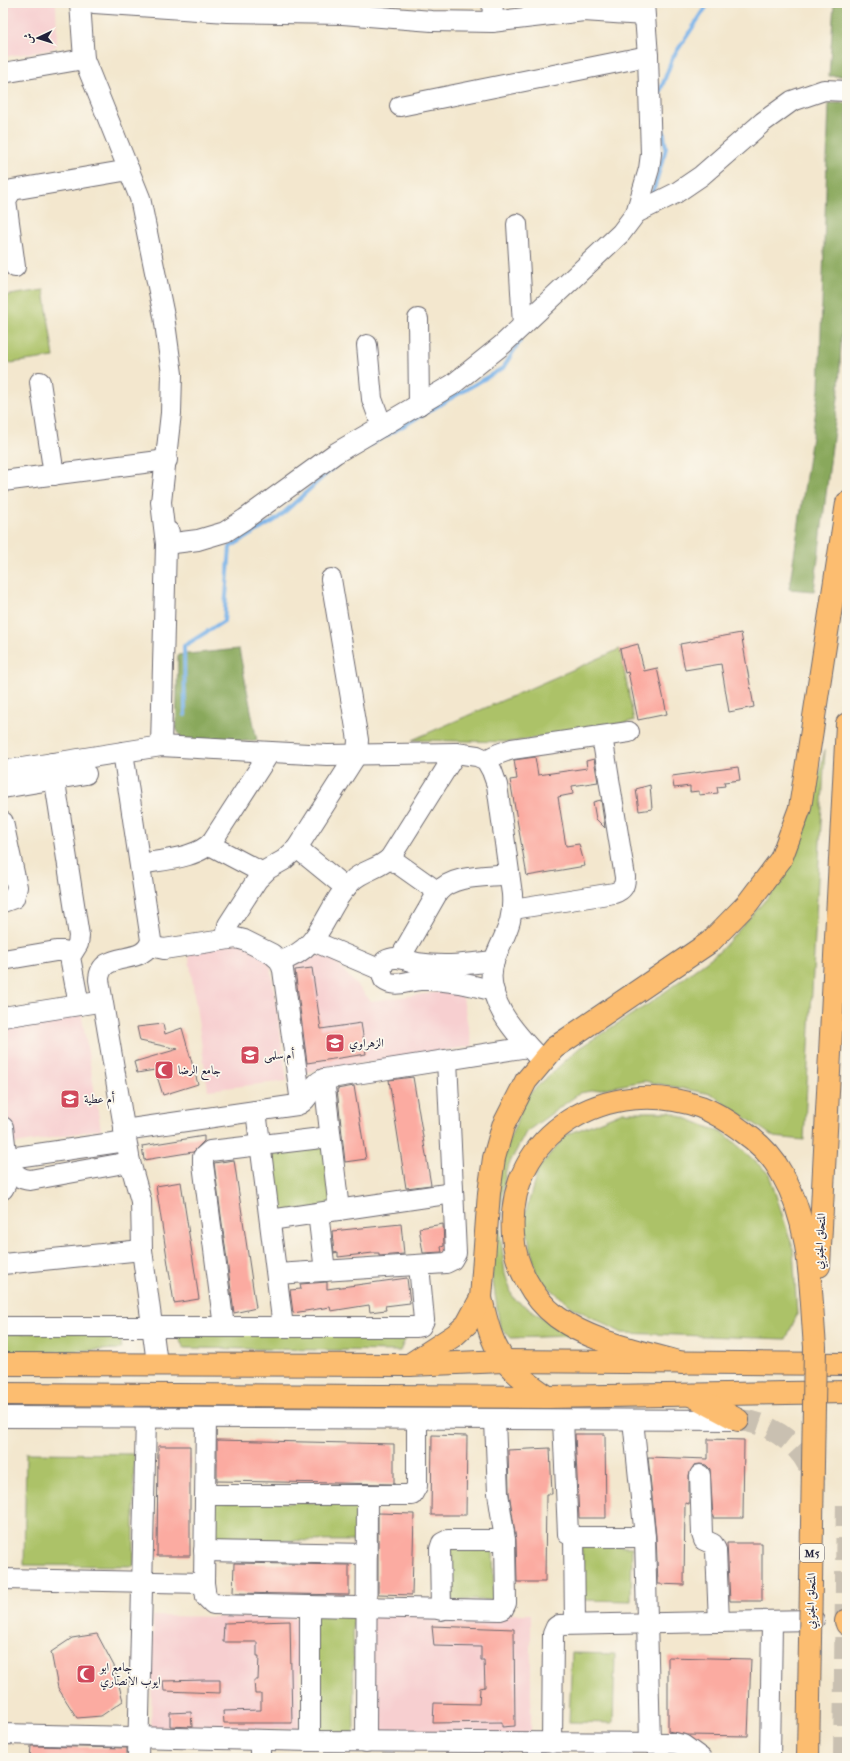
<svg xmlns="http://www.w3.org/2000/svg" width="850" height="1761" viewBox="0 0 850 1761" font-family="'IM FELL French Canon',Amiri,serif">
<rect width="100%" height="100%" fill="#fbf7ec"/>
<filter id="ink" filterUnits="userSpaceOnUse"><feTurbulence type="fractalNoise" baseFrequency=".025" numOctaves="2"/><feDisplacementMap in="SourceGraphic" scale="8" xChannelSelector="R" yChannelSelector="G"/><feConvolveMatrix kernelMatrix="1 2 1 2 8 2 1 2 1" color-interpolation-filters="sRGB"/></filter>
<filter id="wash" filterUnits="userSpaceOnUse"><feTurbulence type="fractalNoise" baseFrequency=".012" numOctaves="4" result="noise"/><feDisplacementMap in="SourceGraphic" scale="16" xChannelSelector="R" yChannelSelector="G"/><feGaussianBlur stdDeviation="0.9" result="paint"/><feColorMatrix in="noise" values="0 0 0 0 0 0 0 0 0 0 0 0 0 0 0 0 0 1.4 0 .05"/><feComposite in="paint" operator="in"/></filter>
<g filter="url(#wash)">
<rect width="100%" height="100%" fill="#f3e7ce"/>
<!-- built -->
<g fill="#f7cfd0">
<polygon points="3,3 56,3 57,45 50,50 3,57"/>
<polygon points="242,942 270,962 287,1081 208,1090 188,951"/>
<polygon points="328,953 371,1001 461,989 472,1046 301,1073 282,963"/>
<polygon points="80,1006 101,1129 10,1145 3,1103 3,1019"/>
<rect x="370" y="1614" width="161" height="122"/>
<polygon points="153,1616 300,1618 299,1729 151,1728"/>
</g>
<!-- green -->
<g fill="#acc267" stroke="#677251">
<polygon points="44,290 54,357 3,364 3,296"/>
<polygon points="620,649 634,721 512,742 412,740"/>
<polygon points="825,749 804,1140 774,1137 711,1094 644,1081 580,1093 526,1132 506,1170 499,1221 505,1274 513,1298 570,1336 511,1338 500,1327 492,1275 496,1182 507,1145 527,1096 579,1048 650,1003 720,951 784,879 807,825"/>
<polygon points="623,1112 670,1112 725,1134 769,1174 793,1248 797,1315 786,1339 622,1333 572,1307 537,1277 524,1218 538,1169 566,1135"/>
<polygon points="328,1145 336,1206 272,1214 264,1153"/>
<polygon points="411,1326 400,1351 184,1348 173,1329"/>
<polygon points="123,1331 121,1349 3,1354 3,1334"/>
<polygon points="26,1453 134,1454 134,1566 24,1565"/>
<polygon points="208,1502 358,1503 358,1541 208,1540"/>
<polygon points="582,1546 632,1547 631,1601 581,1600"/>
<polygon points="444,1548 493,1548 494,1600 445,1600"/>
<polygon points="313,1614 353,1614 354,1733 313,1733"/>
<polygon points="572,1653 615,1654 613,1723 569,1722"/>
</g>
<!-- forest -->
<g fill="#89a85c" stroke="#56654c">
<polygon points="834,3 847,3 847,76 829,76"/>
<polygon points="829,103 847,103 847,199 839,390 814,591 789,589 819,390"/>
<polygon points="239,649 257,741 233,741 186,747 176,728 178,655"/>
</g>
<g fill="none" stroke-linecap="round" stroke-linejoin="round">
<!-- stream -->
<g stroke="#78b2e9" stroke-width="4">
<polyline points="651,199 666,148 658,97 673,57 709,3"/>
<polyline points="358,452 503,368 520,341"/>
<polyline points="185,715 184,646 224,621 230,547 277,519 337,464"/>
</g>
</g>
<g id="blocks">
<!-- building -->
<g fill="#fbaba1">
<polygon points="741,633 754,707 729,712 721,664 685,670 680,644"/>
<polygon points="638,644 644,671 657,668 667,714 638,720 628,672 625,673 620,649"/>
<polygon points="535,757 538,775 587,768 586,761 594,759 598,782 572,786 573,794 558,797 566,846 579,844 585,866 527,876 510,780 517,779 514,760"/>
<polygon points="738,767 740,780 724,782 725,786 717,787 718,793 699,795 699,791 690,792 690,786 674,788 672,776"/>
<polygon points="650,785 652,809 639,811 636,789"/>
<polygon points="601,800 605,828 596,819 593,802"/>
<polygon points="312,968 321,1029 361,1023 366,1054 307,1063 295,970"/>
<polygon points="163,1024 165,1034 182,1028 198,1084 163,1095 155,1070 137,1073 134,1062 178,1049 140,1041 137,1027"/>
<polygon points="413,1077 431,1185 406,1188 389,1080"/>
<polygon points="354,1086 366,1159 345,1162 337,1089"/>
<polygon points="204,1136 204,1141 193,1152 144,1160 142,1146"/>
<polygon points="234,1160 256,1308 234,1313 214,1163"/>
<polygon points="181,1182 199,1299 174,1303 156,1186"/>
<polygon points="401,1224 404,1254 379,1256 379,1253 373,1253 338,1257 338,1252 334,1253 332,1231"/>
<polygon points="443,1224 444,1246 441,1247 442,1252 423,1253 419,1228"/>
<polygon points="407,1278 410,1303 385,1306 386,1310 370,1312 369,1305 331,1311 330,1307 293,1313 290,1290 301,1289 300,1284 327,1282 327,1289"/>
<polygon points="575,1434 605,1434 606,1518 579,1518"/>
<polygon points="432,1435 467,1436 466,1515 431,1515"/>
<polygon points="708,1439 744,1440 743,1518 713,1518 710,1469 706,1465 700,1464 694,1465 689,1475 689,1504 685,1503 684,1585 658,1584 656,1536 648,1457 708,1459"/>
<polygon points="217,1440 394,1444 394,1484 217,1481"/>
<polygon points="158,1446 190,1446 190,1556 157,1556"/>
<polygon points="550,1448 552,1494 546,1494 545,1582 517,1582 516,1540 509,1492 508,1450"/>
<polygon points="378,1513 414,1514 412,1595 378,1594"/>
<polygon points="727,1543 762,1543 762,1601 730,1601"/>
<polygon points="234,1563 349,1565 349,1595 233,1593"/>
<polygon points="290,1621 292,1723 224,1723 223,1711 261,1710 261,1694 255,1694 254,1680 258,1680 259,1656 257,1656 257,1642 223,1642 224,1623"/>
<polygon points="432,1626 514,1629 515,1726 502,1727 502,1722 433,1723 434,1703 479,1704 480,1688 485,1687 484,1660 481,1660 481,1647 434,1646"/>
<polygon points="97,1634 114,1666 123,1701 101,1716 77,1718 58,1688 51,1652 72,1638"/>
<polygon points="668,1657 751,1659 748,1736 688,1735 668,1731"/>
<polygon points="205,1680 220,1680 220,1693 164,1691 163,1681"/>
<polygon points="191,1712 192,1727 170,1726 170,1713"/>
<polygon points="31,1746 127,1748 127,1758 30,1758"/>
</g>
</g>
</g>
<g filter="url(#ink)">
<use href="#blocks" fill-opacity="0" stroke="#6b676e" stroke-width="1"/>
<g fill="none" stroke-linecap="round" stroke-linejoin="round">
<!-- major-tunnel -->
<g stroke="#c9c0b1" stroke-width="22" stroke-dasharray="22 11" stroke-linecap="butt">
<path d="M738 1420C772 1422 807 1448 815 1482"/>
<polyline points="844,1758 847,1495"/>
</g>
<defs>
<g id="minor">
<polyline points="80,3 84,59 140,198 164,316 172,374 171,413 161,502 166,544"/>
<polyline points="94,3 227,12 343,14 432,21 492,22 584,11 644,15"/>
<polyline points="492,22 493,3"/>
<polyline points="3,73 84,59"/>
<polyline points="400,106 648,56"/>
<polyline points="636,213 676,193 701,176 763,122 792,101 824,90 847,91"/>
<polyline points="517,224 523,325"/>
<polyline points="15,267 6,200 12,190 129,170"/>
<polyline points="418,319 419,405"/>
<polyline points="367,345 372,399 382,426"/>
<polyline points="40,382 54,475"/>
<polyline points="3,481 167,460"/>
<polyline points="166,544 198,540 225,532 245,519 336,453 452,385 502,345 621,233 636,213 649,169 651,154 648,56 644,3"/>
<polyline points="161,746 166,544 169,532"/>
<path d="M123 752 151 940C145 968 100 948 99 980L130 1162 141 1201 142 1250 157 1363"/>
<polyline points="486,760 498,754 512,749 629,732"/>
<polyline points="52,763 79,936 78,944 70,957 79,1005"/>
<path d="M3 771 161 746 327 755 456 753 477 756 486 760 492 771 497 785 512 894C514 923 505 933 495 958 480 998 517 1035 542 1061"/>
<polyline points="3,788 86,774"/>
<polyline points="3,822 17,887 14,898 3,902"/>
<polyline points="210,845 263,873"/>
<polyline points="297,848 346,888"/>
<polyline points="390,858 438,892"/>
<path d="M140 864C162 860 200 858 213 840L270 752"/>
<path d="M513 909 614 893C623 890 625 886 625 877L602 736"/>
<polyline points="226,939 228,925 257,880 268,869 284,860 297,848 357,754 358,740 331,579"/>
<polyline points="313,941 381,970"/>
<polyline points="150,946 164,949 236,938 244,940 272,954 280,961 283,970 301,1103"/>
<path d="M400 958 438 892C454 874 487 877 509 874"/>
<polyline points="3,960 56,951 64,951 71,953"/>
<path d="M280 961C324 949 324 907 353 880 364 870 379 869 390 858L456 753"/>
<path d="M494 961C469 964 443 967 418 963 407 961 396 954 385 961L381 970 384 980C394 988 408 981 420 980 446 979 470 984 494 991"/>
<polyline points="3,1017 92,1003"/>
<polyline points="324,1079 339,1210"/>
<polyline points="256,1111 283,1327"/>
<path d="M3 1127C6 1147 4 1178 30 1180L130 1162"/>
<path d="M124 1130 297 1105C311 1100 310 1084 324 1079L528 1047"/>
<polyline points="3,1159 126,1141"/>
<polyline points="3,1189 12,1172"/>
<polyline points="318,1213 325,1271"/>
<polyline points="270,1220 453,1193"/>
<polyline points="3,1264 142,1250"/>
<polyline points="277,1274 446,1263 452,1260 456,1253 447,1060"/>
<polyline points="3,1327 416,1327 421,1326 424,1320 419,1265"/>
<polyline points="224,1327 203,1164 203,1157 210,1151 330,1137"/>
<polyline points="3,1417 738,1420"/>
<polyline points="206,1418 204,1583 206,1597 213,1604 500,1610 503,1609 506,1603 505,1540 498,1493 495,1421"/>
<polyline points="563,1420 568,1534 574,1537 645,1537"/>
<polyline points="633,1420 645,1537 650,1743"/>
<polyline points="700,1475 702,1534 704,1540 713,1544 716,1550 719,1622"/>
<polyline points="205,1495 412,1495 417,1486 417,1420"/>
<polyline points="574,1537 575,1624"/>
<polyline points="204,1551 367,1554"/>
<polyline points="3,1579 204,1583"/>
<polyline points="441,1610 440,1549 442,1543 448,1540 505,1540"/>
<polyline points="3,1734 310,1741 674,1743 683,1745 701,1758"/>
<polyline points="260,1740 260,1758"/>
<polyline points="310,1741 310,1606"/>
<polyline points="366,1742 367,1496"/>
<polyline points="552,1743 553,1634 556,1627 559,1625 814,1620"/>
<polyline points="138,1758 146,1418"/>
<polyline points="770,1758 772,1621"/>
</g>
<g id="major">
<path d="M481 1298C494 1354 500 1364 548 1397"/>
<polyline points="3,1364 409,1365 504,1361 847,1364"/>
<polyline points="3,1394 548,1397 847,1392"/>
<polyline points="691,1395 738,1420"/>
</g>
<g id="highway">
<polyline points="819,1266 847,724"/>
<path d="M682 1363C641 1351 592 1343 557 1317 532 1298 515 1266 513 1235 505 1132 609 1074 701 1107 716 1113 730 1122 742 1131 758 1142 773 1157 782 1174 812 1226 810 1289 815 1347"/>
<polyline points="409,1365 455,1335 467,1324 481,1298 489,1193 494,1158 503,1126 526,1081 554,1048 710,942 747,904 781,859 800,808 847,503"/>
<polyline points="846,1621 847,1624"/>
</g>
</defs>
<!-- minor casing -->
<use href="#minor" stroke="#6b676e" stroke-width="22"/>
<!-- major casing -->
<use href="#major" stroke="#6b676e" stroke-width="24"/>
<!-- highway casing -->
<use href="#highway" stroke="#6b676e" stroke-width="24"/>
<!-- minor -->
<use href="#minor" stroke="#fff" stroke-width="20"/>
<!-- major -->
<use href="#major" stroke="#fcbd6f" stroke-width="22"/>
<!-- highway -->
<use href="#highway" stroke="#fcbd6f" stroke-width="22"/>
<defs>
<polyline id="highway-bridge" points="808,1758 815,1347"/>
</defs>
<!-- highway-bridge casing -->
<use href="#highway-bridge" stroke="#6b676e" stroke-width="24" stroke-linecap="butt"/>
<!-- highway-bridge -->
<use href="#highway-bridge" stroke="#fcbd6f" stroke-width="22"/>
</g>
</g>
<!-- icons -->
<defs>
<symbol id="school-square" viewBox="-11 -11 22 22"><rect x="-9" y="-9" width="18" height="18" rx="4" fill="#d1495b" stroke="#fbf7ec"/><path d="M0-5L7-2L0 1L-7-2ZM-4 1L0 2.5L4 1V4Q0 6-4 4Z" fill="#fff"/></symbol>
<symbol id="mosque-square" viewBox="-11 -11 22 22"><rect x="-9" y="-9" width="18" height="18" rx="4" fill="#d1495b" stroke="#fbf7ec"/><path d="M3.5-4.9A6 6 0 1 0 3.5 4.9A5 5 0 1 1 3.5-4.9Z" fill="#fff"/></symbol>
</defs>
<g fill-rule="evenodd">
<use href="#school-square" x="324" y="1032" width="22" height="22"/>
<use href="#school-square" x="239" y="1044" width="22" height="22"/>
<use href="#mosque-square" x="153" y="1059" width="22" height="22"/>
<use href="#school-square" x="59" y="1088" width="22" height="22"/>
<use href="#mosque-square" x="75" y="1663" width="22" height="22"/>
</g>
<g text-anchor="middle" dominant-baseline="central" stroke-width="3.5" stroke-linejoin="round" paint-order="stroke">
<!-- shield labels -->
<rect fill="#fbf7ec" stroke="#636270" stroke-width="1" x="800" y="1544" width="24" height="18" rx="3"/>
<g font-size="11" font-weight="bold" fill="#22223b">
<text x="812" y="1553">M5</text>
</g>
<!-- poi labels -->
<g font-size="12" fill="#22223b" stroke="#fbf7ec" text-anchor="start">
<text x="349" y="1043">الزهراوي</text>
<text x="264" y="1055">أم سلمى</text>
<text x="178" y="1070">جامع الرضا</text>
<text x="84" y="1099">أم عطية</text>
<text x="100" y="1667">جامع ابو<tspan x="100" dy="14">ايوب الانصاري</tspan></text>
</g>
<!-- street labels -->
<g font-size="12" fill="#22223b" stroke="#fbf7ec">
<text transform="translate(820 1241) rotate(-87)">المتحلق الجنوبي</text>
<text transform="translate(811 1601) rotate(-89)">المتحلق الجنوبي</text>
</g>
</g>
<!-- margin -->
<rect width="850" height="1761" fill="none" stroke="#fbf7ec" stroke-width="16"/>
<!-- north arrow -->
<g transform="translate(38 38) rotate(266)" stroke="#fbf7ec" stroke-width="3" paint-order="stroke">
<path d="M0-3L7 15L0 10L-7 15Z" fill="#22223b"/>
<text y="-6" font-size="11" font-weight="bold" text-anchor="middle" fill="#22223b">ش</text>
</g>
</svg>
